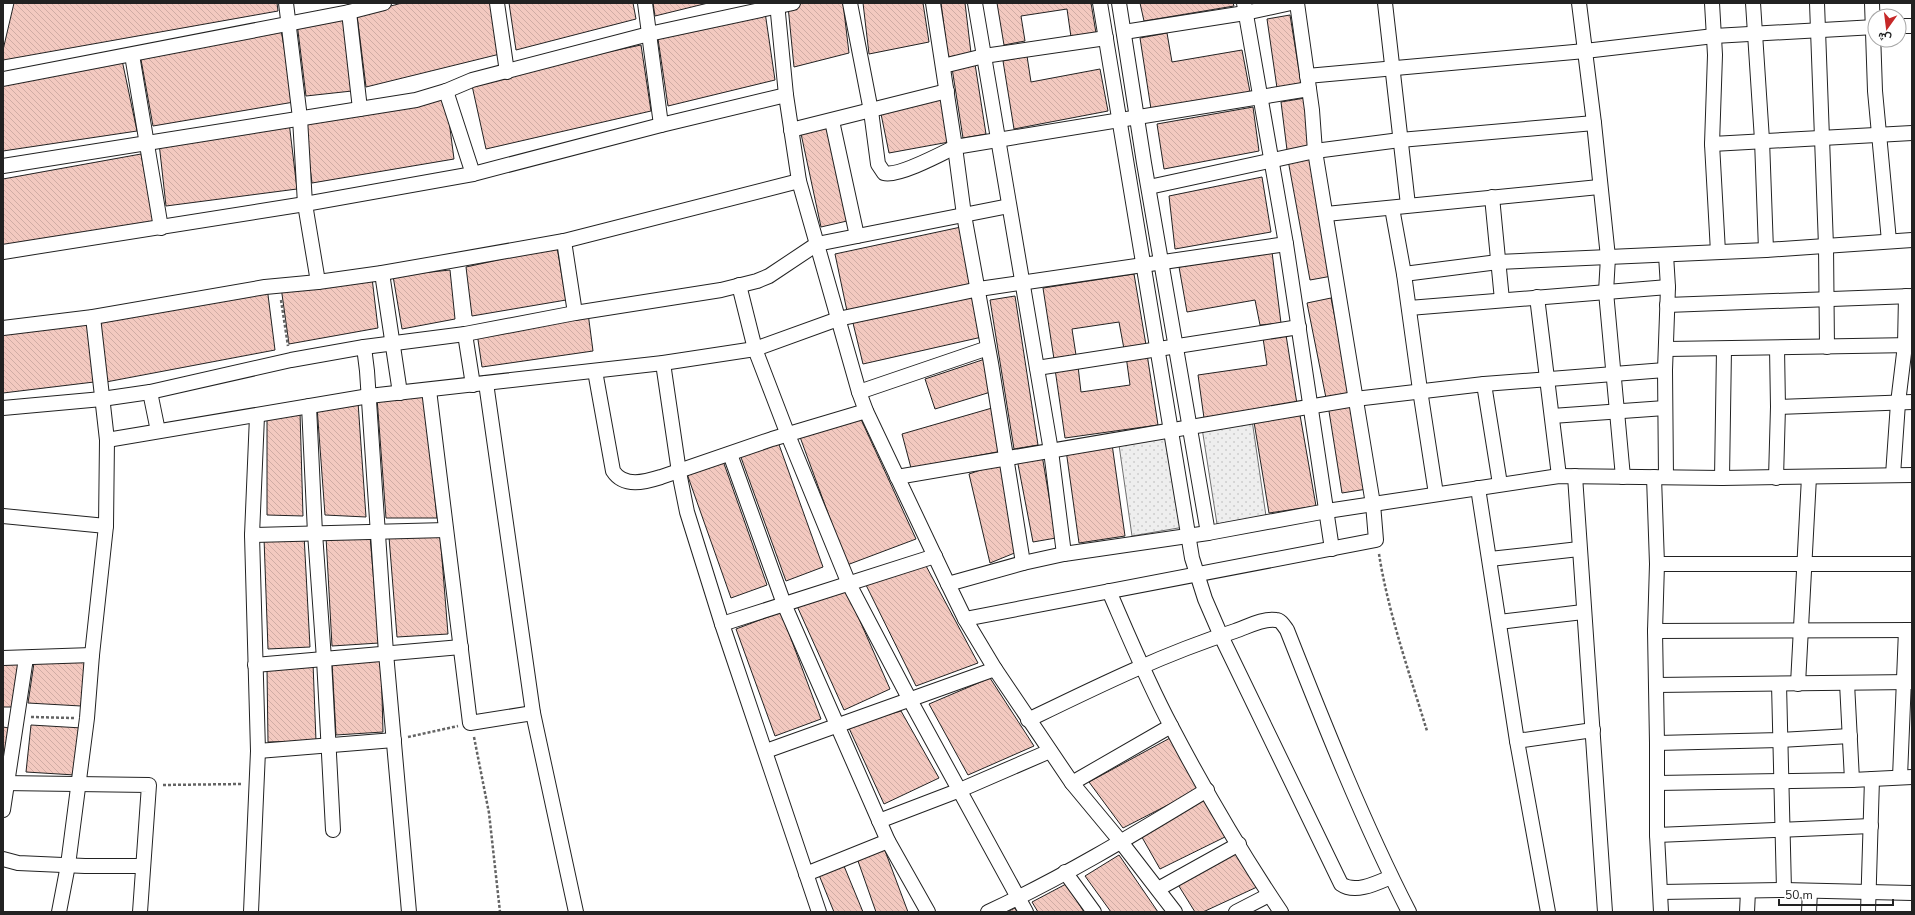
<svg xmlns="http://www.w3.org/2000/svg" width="1915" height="915" viewBox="0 0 1915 915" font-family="'Nunito Sans',Vazirmatn,sans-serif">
<defs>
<pattern id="garden-dots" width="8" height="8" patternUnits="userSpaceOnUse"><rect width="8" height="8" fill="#eee"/><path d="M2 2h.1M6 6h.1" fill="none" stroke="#ccc" stroke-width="1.8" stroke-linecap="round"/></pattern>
<pattern id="building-back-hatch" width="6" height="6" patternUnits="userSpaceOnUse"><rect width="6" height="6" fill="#f3c9c0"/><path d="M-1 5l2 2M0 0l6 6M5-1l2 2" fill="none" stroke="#d0aca5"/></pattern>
</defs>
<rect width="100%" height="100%" fill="#fff"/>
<!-- garden -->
<g fill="url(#garden-dots)" stroke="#6f6f6f">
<polygon points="1252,420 1266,516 1217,524 1202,428"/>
<polygon points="1168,437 1184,527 1132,536 1119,445"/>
</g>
<!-- building -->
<g fill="url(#building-back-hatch)" stroke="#222">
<polygon points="14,3 277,3 278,11 3,60 3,50"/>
<polygon points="402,3 491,3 500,54 366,87 357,15"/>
<polygon points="509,3 633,3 636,19 516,50"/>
<polygon points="653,3 708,3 655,16"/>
<polygon points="804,3 843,3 849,53 794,67 788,6"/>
<polygon points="863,3 923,3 929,42 869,54"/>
<polygon points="941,3 965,3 971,53 948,57"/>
<polygon points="997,3 1091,3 1096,33 1071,37 1067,9 1021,16 1025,41 1004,45"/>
<polygon points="1140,3 1233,3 1234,6 1144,21"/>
<polygon points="765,12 775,80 668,106 658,39"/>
<polygon points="1290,15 1301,83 1277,88 1267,19"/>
<polygon points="343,18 352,91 306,96 297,23"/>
<polygon points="281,30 294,102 153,126 140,54"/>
<polygon points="1167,33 1172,62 1242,50 1250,92 1151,109 1140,38"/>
<polygon points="641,45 651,111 486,149 471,81"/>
<polygon points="1027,56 1031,82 1100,69 1108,111 1014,129 1003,61"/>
<polygon points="122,60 137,131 3,151 3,84"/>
<polygon points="975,64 986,134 963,138 952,68"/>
<polygon points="941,97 949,142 889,153 880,109"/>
<polygon points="446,98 454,159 312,183 304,120"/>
<polygon points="1305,98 1310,147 1287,150 1281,102"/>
<polygon points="1253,107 1259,151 1164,169 1157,124"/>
<polygon points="289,122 297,189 166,206 159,143"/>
<polygon points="826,123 847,221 821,227 800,129"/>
<polygon points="141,154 154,223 3,245 3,179"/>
<polygon points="1310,156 1332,276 1310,280 1288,160"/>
<polygon points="1262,177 1271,232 1175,249 1169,196"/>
<polygon points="961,227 974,284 847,311 835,254"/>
<polygon points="557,247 566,300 472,316 466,267"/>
<polygon points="1272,252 1281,323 1260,325 1255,300 1187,312 1179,267"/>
<polygon points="450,270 455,319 402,329 393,276"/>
<polygon points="1134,274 1146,345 1124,349 1119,322 1072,329 1076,355 1054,359 1043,288"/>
<polygon points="372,278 378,328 289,344 281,287"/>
<polygon points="267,287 275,350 106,382 98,318"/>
<polygon points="971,292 982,337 863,364 852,319"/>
<polygon points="1015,296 1038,445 1014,449 990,300"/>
<polygon points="1331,298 1350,393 1326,398 1307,303"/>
<polygon points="588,313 593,351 482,367 477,333"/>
<polygon points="88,323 94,382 3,393 3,332"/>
<polygon points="1286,335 1297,404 1204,418 1198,375 1267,365 1263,338"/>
<polygon points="1147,354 1158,425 1065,438 1055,369 1078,366 1081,392 1130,385 1126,356"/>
<polygon points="988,358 994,391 935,409 925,379"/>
<polygon points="424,392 437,518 386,518 377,398"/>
<polygon points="358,402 366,517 325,515 317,407"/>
<polygon points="1352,402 1367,489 1342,493 1328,405"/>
<polygon points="992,408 1002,451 911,468 902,434"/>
<polygon points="300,412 303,516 267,515 267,418"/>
<polygon points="859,415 916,539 847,565 800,437"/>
<polygon points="1300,415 1316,506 1269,513 1254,422"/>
<polygon points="777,439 823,567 786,581 739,452"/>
<polygon points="1112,444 1125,536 1079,543 1066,450"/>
<polygon points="1042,455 1056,538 1033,542 1017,459"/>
<polygon points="722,458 767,585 731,598 686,471"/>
<polygon points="1001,463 1017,552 990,563 969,474"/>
<polygon points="440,534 448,634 397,637 389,537"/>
<polygon points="304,535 310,647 268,649 264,538"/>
<polygon points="370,536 379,643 332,646 326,537"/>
<polygon points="925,564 978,663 916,686 866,585"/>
<polygon points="845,587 890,689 844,710 797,606"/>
<polygon points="781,612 821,719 775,736 736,629"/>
<polygon points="381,659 383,732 336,735 332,662"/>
<polygon points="85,662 81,706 28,703 34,663"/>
<polygon points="3,663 19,663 12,707 3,707"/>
<polygon points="313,663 316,741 268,742 267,669"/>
<polygon points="990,678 1034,746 968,775 929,704"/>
<polygon points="901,711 939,778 884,804 848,726"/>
<polygon points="31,725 82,728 75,775 26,772"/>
<polygon points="3,727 9,728 3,774"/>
<polygon points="1170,738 1201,788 1123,828 1089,782"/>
<polygon points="1206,794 1229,835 1160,869 1139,832"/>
<polygon points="884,848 908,912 876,912 858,861"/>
<polygon points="1236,853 1257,887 1203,912 1195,912 1177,883"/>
<polygon points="1119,855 1158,912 1111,912 1085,876"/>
<polygon points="844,866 863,912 834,912 819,875"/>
<polygon points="1066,884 1084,912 1038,912 1032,902"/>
<polygon points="1015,908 1017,912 1007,912"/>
</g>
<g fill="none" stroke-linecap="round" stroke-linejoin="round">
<defs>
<g id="street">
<polyline points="286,3 300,118 305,204 318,282"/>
<polyline points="497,3 507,72"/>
<polyline points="645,3 661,125"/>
<polyline points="777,3 786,95 799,181 859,392 866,411 948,584 965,619 995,669 1072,783 1121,842 1175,912"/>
<path d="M850 3 871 111 878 164 884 173C898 177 941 154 955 147L933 3"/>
<polyline points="975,3 1051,451 1064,554"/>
<path d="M1100 3 1192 558 1205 599 1221 636 1341 884C1355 894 1377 883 1391 877"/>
<polyline points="1119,3 1144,163 1208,533"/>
<polyline points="1244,3 1286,244 1332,549"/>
<polyline points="1385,3 1408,205"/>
<polyline points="1579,3 1594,123 1608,257 1606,292 1623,477"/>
<polyline points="1712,3 1715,55 1712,144 1718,252"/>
<polyline points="1753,3 1762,140 1766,250"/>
<polyline points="1817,3 1826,246 1827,347"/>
<polyline points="1872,3 1875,91 1889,241"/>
<polyline points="349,12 360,109"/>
<polyline points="1899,26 1912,26"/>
<polyline points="1124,32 1245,13 1291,3"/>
<polyline points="132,55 161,228"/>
<polyline points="943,66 984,56 1106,38"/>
<polyline points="1307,76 1585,51 1714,36 1875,27"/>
<polyline points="3,79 349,12 384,3"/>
<polyline points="446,91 473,174"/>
<polyline points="832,121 857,236"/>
<polyline points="791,130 947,91"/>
<polyline points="1712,144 1912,133"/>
<polyline points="3,166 416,100 446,91 472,80 649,34 793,3"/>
<polyline points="1149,187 1315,151 1400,140 1594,123"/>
<polyline points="1492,197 1502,300"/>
<polyline points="1392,208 1404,274 1420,390 1436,494"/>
<polyline points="1326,214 1599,187"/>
<polyline points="564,241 575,313"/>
<polyline points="3,252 305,204 473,174 661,125 786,95"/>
<polyline points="382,273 400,393"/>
<polyline points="1404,274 1498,262 1766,250 1912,240"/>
<polyline points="739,285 755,349 788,435 849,584 910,700 1026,912"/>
<polyline points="1537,297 1559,476"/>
<polyline points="1667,305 1912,296"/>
<polyline points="1409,308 1668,287"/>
<polyline points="3,328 93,317 265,287 318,282 382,273 564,241 799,181"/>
<polyline points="465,334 473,385"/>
<polyline points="364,347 367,371 386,653 409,912"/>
<polyline points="1667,349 1912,345"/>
<polyline points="663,363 679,472 687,512 722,624 819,912"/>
<polyline points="1037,368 1299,327"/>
<path d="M595 371 613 471C624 488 645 482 661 477L772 439 866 411"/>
<polyline points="486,383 533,713 576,912"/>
<polyline points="1484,384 1500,484"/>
<polyline points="429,390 470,723 533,713"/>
<polyline points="150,392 158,431"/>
<polyline points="859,392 988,348"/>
<polyline points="309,406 315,533 324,659 333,830"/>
<polyline points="1778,407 1912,402"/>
<polyline points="3,408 102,399 150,392 291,360 364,347 465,334 575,313 721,290 757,281 769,276 817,244 1009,206"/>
<polyline points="1552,416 1665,408"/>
<polyline points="107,440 369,396 663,363 755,349 838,319 979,289 1286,244"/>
<polyline points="730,454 784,604 888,841 928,912"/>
<polyline points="1893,475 1898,403 1905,345 1906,296"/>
<polyline points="1575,476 1605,912"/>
<polyline points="897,477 1355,399 1484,384 1665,370"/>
<polyline points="1654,477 1657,564 1655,631 1657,743 1657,835 1661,912"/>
<polyline points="1666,477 1665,370 1668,287 1666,255"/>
<polyline points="1722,478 1724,349"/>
<polyline points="1776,478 1778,407 1777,348"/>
<polyline points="1478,488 1517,741 1548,912"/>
<polyline points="3,516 106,526"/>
<polyline points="252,535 446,530"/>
<polyline points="1490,559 1579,549"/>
<polyline points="1023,563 991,363 964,215 955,147 1309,89"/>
<polyline points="1657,564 1912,564"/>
<polyline points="948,584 1023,563 1064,554 1208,533 1327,511 1559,476 1722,478 1912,475"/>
<path d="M1109 591C1129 637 1148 683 1171 726 1204 789 1242 854 1281 912"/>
<polyline points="965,619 1376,540 1373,504 1315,151 1312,110 1297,3"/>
<polyline points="1499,622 1583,612"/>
<polyline points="722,624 935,556"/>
<polyline points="1655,631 1912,630"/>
<polyline points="3,658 92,655"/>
<polyline points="255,665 461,647"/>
<polyline points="1847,683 1852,780"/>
<polyline points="1779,684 1784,890"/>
<polyline points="1798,684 1809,477"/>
<polyline points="1656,685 1912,682"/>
<path d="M1028 720C1096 687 1163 654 1235 631 1247 627 1263 618 1276 620 1281 620 1284 626 1287 630 1324 724 1363 822 1409 912"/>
<polyline points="1517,741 1593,730"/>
<polyline points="1657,743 1780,740 1850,736"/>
<polyline points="258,751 394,740"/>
<polyline points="766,751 995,669"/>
<polyline points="1900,777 1906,630"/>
<polyline points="3,783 149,785 140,912"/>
<polyline points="1072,783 1171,726"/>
<polyline points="1657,783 1852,780 1912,777"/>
<polyline points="3,810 26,658"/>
<polyline points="879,821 960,790 1050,751"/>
<polyline points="1657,835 1871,826"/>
<polyline points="3,859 18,863 85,866 143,866"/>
<polyline points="1065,872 1094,912"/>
<polyline points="806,874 888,841"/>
<polyline points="1158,889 1239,844"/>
<polyline points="1661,892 1784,890 1912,893"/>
<polyline points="59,912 68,865 87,718 92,655 106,526 107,440 93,317"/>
<polyline points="251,912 258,751 252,535 257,416"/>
<path d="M988 912C1064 877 1136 833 1207 790"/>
<polyline points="1236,912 1269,895"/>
<polyline points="1747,912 1748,891"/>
<polyline points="1809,912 1810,891"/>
<polyline points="1868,912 1872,779"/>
</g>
</defs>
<!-- street casing -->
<use href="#street" stroke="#222" stroke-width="16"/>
<!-- path -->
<g stroke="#646464" stroke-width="2.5" stroke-dasharray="3 2" stroke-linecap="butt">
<polyline points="281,300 288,346"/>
<path d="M1379 554C1388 612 1410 675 1427 731"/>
<polyline points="31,717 74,718"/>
<polyline points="408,737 458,726"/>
<polyline points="474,737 489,813 500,912"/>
<polyline points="163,785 242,784"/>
</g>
<!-- street -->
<use href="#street" stroke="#fff" stroke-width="14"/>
</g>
<!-- border -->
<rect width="1915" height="915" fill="none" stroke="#222222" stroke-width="8"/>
<!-- north arrow -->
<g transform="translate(1887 28) rotate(194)"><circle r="19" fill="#ffffff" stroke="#a7a7a7"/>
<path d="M0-3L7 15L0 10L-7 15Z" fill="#c62828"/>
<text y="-6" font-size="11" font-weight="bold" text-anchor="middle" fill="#222222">ش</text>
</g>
<!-- scale -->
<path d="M1779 899v6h114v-6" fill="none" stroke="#222222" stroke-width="2"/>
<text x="1785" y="899" font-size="12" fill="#222222" stroke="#ffffff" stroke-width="3" paint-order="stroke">50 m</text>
</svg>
